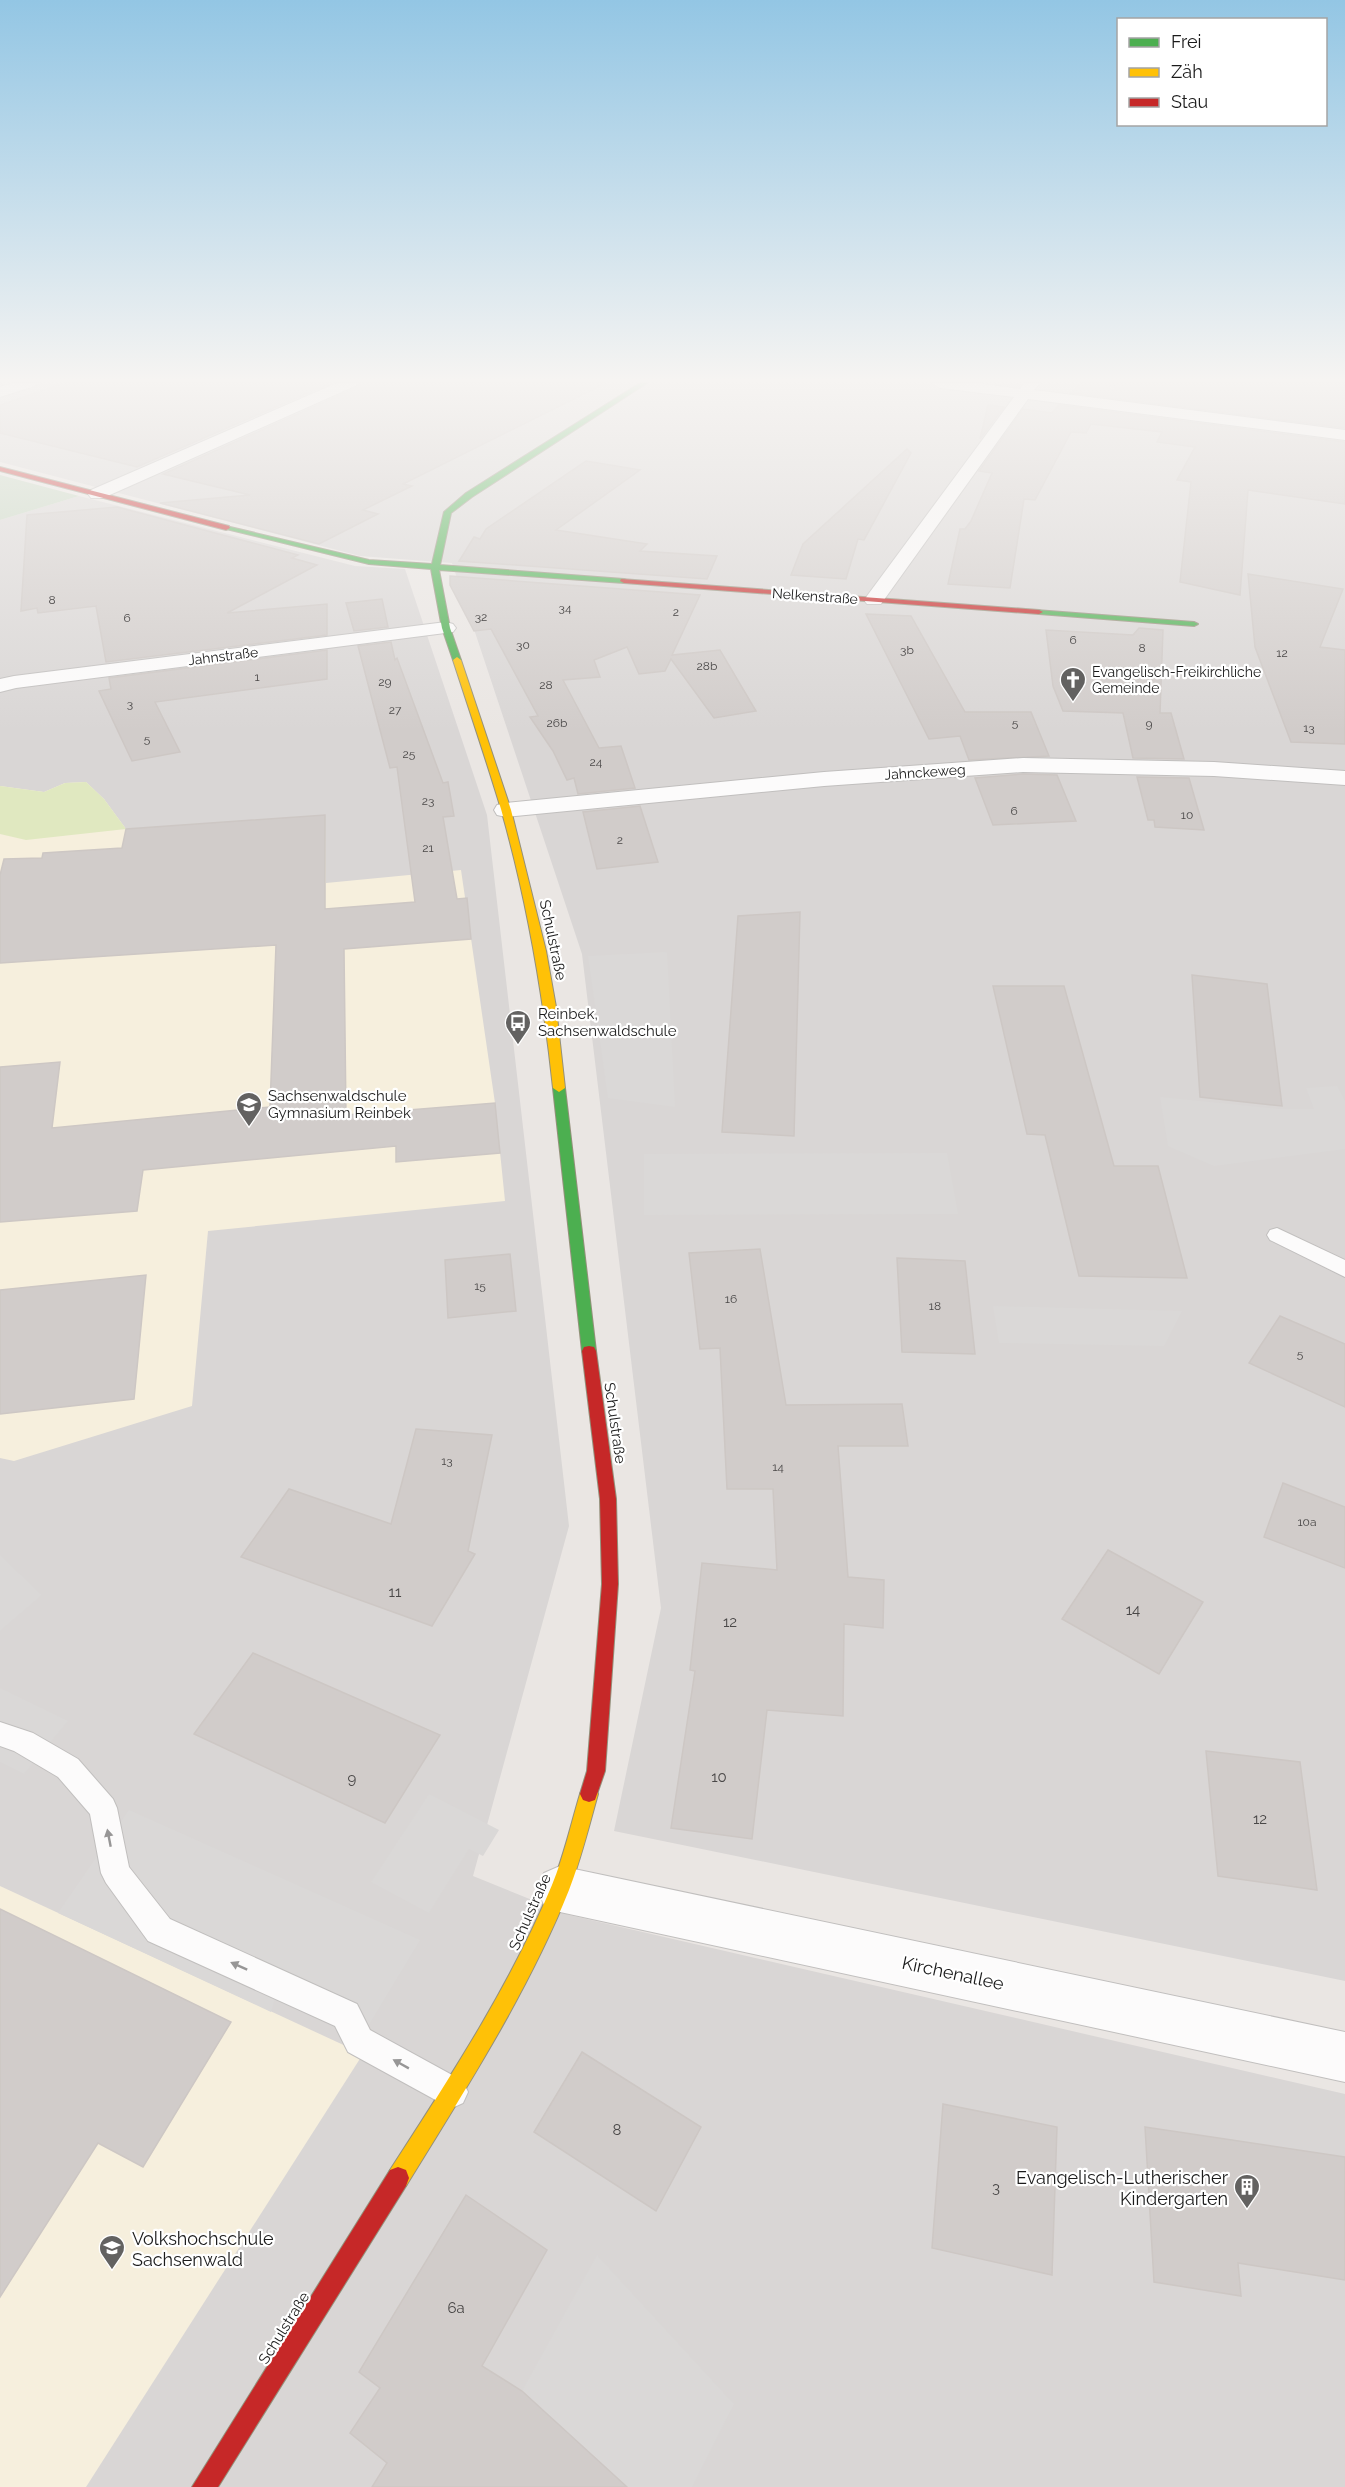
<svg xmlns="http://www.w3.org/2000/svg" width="1345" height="2487" viewBox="0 0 1345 2487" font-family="Raleway,sans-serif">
<rect width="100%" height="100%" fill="#eae6e3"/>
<!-- residential -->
<g fill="#d9d6d5">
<polygon points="0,383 1345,383 1345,1981 614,1831 661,1608 582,954 452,563 360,556 0,462"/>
<polygon points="79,496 355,566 405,569 487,815 569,1526 473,1876 569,1915 1345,2094 1345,2487 0,2487 0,520"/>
</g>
<!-- education -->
<g fill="#f6efdd">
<polygon points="86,782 104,799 126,829 325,815 326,883 461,870 495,1103 505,1201 208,1231 192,1406 14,1461 0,1458 0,786 44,792 65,783"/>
<polygon points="0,1886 363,2054 86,2487 0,2487"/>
</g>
<!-- grass -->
<polygon fill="#e0e8c0" points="86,782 104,799 126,829 26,840 0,834 0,786 44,792 65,783"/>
<!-- cemetery -->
<polygon fill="#c4d5bf" points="0,475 79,496 0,520"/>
<!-- parking -->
<g fill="#dad8d7">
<polygon points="667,952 675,1107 608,1098 588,956"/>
<polygon points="1337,1086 1345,1101 1345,1149 1214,1166 1168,1146 1160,1097 1279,1109 1314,1109 1306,1088"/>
<polygon points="947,1153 958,1214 644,1215 644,1154"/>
<polygon points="993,1306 1182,1311 1164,1346 999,1343"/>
<polygon points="0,1555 42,1595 0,1631"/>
<polygon points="0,1688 68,1721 24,1774 0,1762"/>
<polygon points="429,1794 499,1830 483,1856 469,1849 429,1913 371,1882"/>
<polygon points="129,1810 420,1940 359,2041 279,1984 271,2012 58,1913"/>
<polygon points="597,2255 734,2404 692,2487 627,2487 522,2391"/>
</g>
<!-- building -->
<g fill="#d1ccca" stroke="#cdc7c4" stroke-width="1.5">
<polygon points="65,383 331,383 137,467 0,433 0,405"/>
<polygon points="360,383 606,383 403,484 412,486 363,510 378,514 319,544 160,503 250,495 163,474 356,388"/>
<polygon points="1080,383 1112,383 1108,389 1114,390 1115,383 1345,383 1345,428 1071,393"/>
<polygon points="988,405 1004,407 980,439"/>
<polygon points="1059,405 1345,442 1345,504 1248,490 1240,595 1180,582 1191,482 1177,480 1195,447 1157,442 1162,432 1091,424 1086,433 1071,432 1035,500 1024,499 1010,588 948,584 960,529 965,529 971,521 992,473 979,471 1023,409 1052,413"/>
<polygon points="907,449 911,453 864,540 858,539 846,579 791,575 803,544"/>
<polygon points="586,461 640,470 556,530 647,544 640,551 717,556 707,579 459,561 474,537 480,539 486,529"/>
<polygon points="117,507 298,555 292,558 317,565 227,613 327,604 327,635 106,662 96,606 38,613 37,608 21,611 27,515"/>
<polygon points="1248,574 1343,589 1320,647 1345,650 1345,744 1291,742 1255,647"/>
<polygon points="450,576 700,595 672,655 720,650 756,711 714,718 671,659 665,671 639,674 627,647 594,660 600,677 563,680 599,748 621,746 635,788 578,794 574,778 567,780 553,751 530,717 538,716 491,629 474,631 450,585"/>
<polygon points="382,599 388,627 354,631 346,603"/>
<polygon points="866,614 911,616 965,712 1031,712 1049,756 969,760 960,736 929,739"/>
<polygon points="1139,628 1163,630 1160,713 1171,713 1184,759 1133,758 1123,713 1063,711 1053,686 1046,630 1133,635"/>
<polygon points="391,642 395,660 397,658 443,783 448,782 454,816 443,817 457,899 467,898 471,939 344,949 346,1115 495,1103 500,1153 396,1162 396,1146 143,1170 137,1211 0,1222 0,1067 60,1062 52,1128 270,1107 276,945 0,963 0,875 4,859 42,858 43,853 122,848 126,829 325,815 325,909 415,902 397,767 390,768 358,646"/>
<polygon points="327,650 327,679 155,702 180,752 132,761 99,691 111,689 109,678"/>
<polygon points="1023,774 1057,775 1076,821 993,825 975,778"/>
<polygon points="1137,777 1189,778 1204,830 1155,827 1154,820 1148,820"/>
<polygon points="640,806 658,862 597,869 583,812"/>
<polygon points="800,912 794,1136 722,1132 738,916"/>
<polygon points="1192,975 1267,984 1282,1106 1200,1097"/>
<polygon points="993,986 1064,986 1114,1166 1158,1166 1187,1278 1079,1276 1045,1135 1027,1134"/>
<polygon points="760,1249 786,1405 902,1404 908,1446 838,1446 848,1577 884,1580 883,1628 844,1624 843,1716 767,1710 752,1839 671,1828 695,1671 690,1670 702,1563 777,1570 773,1489 727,1489 720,1348 700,1349 689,1253"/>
<polygon points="510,1254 516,1311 448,1318 445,1260"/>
<polygon points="897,1258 965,1261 975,1354 902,1352"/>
<polygon points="146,1275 134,1399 0,1414 0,1290"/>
<polygon points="1280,1316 1345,1344 1345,1407 1249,1363"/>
<polygon points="416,1429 492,1435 468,1551 475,1554 432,1626 241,1557 289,1489 391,1524"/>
<polygon points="1283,1483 1345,1507 1345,1568 1264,1537"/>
<polygon points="1108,1550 1203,1602 1159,1674 1062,1619"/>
<polygon points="253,1653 440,1735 385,1823 194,1734"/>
<polygon points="1206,1751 1300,1762 1317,1890 1218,1876"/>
<polygon points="0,1909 231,2022 143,2167 98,2143 0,2297"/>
<polygon points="582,2052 701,2127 656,2211 534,2132"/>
<polygon points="943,2104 1057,2127 1052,2275 932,2248"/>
<polygon points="1145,2127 1345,2157 1345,2280 1238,2263 1241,2296 1154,2282"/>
<polygon points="466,2195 547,2250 482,2366 522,2391 627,2487 372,2487 387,2463 350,2433 380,2388 359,2372"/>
</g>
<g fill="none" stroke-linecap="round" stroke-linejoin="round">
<defs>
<g id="lane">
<polygon points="1277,1228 1345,1260 1345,1277 1270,1240 1267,1235 1270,1230"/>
<polygon points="0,1722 33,1733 78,1759 113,1799 117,1808 129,1867 170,1919 357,2004 370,2030 463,2081 468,2092 463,2103 452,2108 441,2103 348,2052 335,2026 148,1941 106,1883 101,1873 90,1814 58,1777 14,1751 0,1746"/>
</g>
<g id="street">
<polygon points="14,383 38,383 35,386 0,397 0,387"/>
<polygon points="337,383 358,383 355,386 103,498 91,498 88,494 91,490"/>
<polygon points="932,383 976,383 1020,389 1024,383 1040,383 1034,390 1345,430 1345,440 1028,399 881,604 867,604 864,600 867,596 1014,397 940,388"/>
<polygon points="446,622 453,624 456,628 453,632 16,688 0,692 0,679 14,676"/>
<polygon points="1023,758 1214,762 1345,771 1345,785 1214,776 1023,772 824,786 506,817 497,815 494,810 497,805 506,803 824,772"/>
<polygon points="560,1866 1345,2032 1345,2082 560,1912 544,1905 537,1889 544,1873"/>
</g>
<g id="fast">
<polygon points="640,383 647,383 472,497 451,513 440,565 624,579 628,581 624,583 439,570 450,628 461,660 460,662 453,660 442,628 431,569 369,564 222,528 226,526 369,560 432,564 444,512 466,493"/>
<polygon points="1036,610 1194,622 1198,624 1194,626 1039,614 1035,612"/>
<polygon points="559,1084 565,1088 596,1351 594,1355 584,1355 582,1351 553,1088"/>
</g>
<g id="slow">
<path d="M457 657 461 660 511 810 546 951 556 1007 565 1088 559 1092 553 1088C543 994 527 900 501 809 486 759 469 709 453 660Z"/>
<path d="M589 1786 595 1788 598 1794C589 1826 581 1859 569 1890 527 1994 465 2090 406 2186L398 2189 390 2186 387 2178 390 2170C449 2079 510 1986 552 1885 564 1856 571 1824 580 1794L583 1788Z"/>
</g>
<g id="jam">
<polygon points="0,467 229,526 230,528 226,530 0,471"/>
<polygon points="621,579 1039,610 1043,612 1039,614 624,583 620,581"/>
<polygon points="589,1346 594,1347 596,1351 616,1499 618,1584 605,1771 595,1800 589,1802 583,1800 580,1794 587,1771 602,1584 600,1499 582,1351 584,1347"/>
<polygon points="398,2167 406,2170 409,2178 406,2186 218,2487 192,2487 390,2170"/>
</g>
</defs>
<!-- lane casing -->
<use href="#lane" stroke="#c1bfbe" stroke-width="2"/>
<!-- street casing -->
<use href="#street" stroke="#c1bfbe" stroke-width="2"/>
<!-- fast casing -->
<use href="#fast" stroke="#94907b" stroke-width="2"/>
<!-- slow casing -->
<use href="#slow" stroke="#94907b" stroke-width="2"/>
<!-- jam casing -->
<use href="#jam" stroke="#94907b" stroke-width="2"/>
<!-- lane -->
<use href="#lane" fill="#fcfbfb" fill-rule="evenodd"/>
<!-- street -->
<use href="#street" fill="#fcfbfb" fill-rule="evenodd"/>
<!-- fast -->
<use href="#fast" fill="#4caf50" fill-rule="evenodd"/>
<!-- slow -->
<use href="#slow" fill="#ffc107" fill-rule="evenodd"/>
<!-- jam -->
<use href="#jam" fill="#c62828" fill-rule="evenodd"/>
</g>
<!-- one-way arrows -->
<defs><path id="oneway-solid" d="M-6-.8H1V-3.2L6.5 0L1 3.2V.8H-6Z" transform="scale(1.5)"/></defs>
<g fill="#979696">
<use href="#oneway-solid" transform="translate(109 1838) rotate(-101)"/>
<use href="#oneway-solid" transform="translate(239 1966) rotate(-156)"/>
<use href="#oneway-solid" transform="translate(401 2064) rotate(-151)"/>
</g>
<!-- sky -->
<linearGradient id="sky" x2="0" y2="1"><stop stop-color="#93c6e4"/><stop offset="0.52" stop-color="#f6f4f2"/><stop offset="1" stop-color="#f6f4f2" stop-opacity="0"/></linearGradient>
<rect width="1345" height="731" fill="url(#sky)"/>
<!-- icons -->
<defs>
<symbol id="church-pin" viewBox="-11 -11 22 30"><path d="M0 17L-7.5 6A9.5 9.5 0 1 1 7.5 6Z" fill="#636261" stroke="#fff"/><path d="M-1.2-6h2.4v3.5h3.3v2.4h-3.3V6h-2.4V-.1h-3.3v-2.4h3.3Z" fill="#fff"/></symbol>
<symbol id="bus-pin" viewBox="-11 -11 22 30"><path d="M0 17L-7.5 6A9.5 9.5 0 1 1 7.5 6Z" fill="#636261" stroke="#fff"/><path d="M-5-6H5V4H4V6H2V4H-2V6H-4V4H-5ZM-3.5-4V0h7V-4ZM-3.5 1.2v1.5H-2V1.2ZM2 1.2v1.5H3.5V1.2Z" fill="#fff"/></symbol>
<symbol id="school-pin" viewBox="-11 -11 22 30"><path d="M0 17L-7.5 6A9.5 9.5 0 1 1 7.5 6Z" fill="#636261" stroke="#fff"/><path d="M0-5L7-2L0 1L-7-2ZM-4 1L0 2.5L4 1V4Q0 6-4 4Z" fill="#fff"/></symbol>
<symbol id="building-pin" viewBox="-11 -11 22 30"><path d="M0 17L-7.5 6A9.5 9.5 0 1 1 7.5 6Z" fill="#636261" stroke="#fff"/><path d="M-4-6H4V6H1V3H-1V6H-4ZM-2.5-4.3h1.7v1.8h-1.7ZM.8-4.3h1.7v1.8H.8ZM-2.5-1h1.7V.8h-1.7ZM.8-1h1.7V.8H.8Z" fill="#fff"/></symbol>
<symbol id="university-pin" viewBox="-11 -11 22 30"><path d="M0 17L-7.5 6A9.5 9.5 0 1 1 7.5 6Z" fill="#636261" stroke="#fff"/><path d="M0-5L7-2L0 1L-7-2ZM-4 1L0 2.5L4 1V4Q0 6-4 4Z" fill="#fff"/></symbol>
</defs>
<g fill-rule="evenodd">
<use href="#church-pin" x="1058" y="665" width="30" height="40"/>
<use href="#bus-pin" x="503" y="1008" width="30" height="40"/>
<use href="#school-pin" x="234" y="1090" width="30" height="40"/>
<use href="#building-pin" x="1232" y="2172" width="30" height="40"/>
<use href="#university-pin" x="97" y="2233" width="30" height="40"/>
</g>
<g text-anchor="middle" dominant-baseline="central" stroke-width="4.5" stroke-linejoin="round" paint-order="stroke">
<!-- number labels -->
<g font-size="12" fill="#4a4848">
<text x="52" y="600">8</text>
<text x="565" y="608">34</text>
<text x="676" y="612">2</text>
<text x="481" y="617">32</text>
<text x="127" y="618">6</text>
<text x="1073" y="640">6</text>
<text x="523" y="645">30</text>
<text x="1142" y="648">8</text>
<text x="907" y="650">3b</text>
<text x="1282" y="653">12</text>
<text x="707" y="666">28b</text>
<text x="257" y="677">1</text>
<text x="385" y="682">29</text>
<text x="546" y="685">28</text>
<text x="130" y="704">3</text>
<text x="395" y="710">27</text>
<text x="557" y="723">26b</text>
<text x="1015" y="723">5</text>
<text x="1149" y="724">9</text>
<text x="1309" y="728">13</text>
<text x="147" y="739">5</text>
<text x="409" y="754">25</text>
<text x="596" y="762">24</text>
<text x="428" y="801">23</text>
<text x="1014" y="811">6</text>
<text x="1187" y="815">10</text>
<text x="620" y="840">2</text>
<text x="428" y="848">21</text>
<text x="480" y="1286">15</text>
<text x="731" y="1299">16</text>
<text x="935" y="1306">18</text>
<text x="1300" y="1354">5</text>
<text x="447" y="1461">13</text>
<text x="778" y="1467">14</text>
<text x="1307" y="1522">10a</text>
</g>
<!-- far-street labels -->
<g font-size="14" fill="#1b1b1b" stroke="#fff">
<text transform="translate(815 596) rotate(4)">Nelkenstraße</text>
<text transform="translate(223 656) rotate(-7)">Jahnstraße</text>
<text transform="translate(925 772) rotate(-4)">Jahnckeweg</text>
</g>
<!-- far-poi labels -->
<g font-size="14" fill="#1b1b1b" stroke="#fff" text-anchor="start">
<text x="1092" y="672">Evangelisch-Freikirchliche<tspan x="1092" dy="16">Gemeinde</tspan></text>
</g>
<!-- street labels -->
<g font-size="15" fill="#1b1b1b" stroke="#fff">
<text transform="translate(553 940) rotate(78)">Schulstraße</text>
<text transform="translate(615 1423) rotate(82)">Schulstraße</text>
<text transform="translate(530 1912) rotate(-66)">Schulstraße</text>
<text transform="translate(284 2328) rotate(-58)">Schulstraße</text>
</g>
<!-- poi labels -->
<g font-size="15" fill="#1b1b1b" stroke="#fff" text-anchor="start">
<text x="538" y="1014">Reinbek,<tspan x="538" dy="17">Sachsenwaldschule</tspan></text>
<text x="268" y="1096">Sachsenwaldschule<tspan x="268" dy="17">Gymnasium Reinbek</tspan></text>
</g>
<!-- near-number labels -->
<g font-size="15" fill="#4a4848">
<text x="395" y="1592">11</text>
<text x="1133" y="1610">14</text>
<text x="730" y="1622">12</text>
<text x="719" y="1777">10</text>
<text x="352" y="1779">9</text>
<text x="1260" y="1819">12</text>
<text x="617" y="2130">8</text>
<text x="996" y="2188">3</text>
<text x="456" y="2308">6a</text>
</g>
<!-- near-street labels -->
<g font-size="18" fill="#1b1b1b" stroke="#fff">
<text transform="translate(953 1973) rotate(12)">Kirchenallee</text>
</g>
<!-- near-poi labels -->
<g font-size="18" fill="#1b1b1b" stroke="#fff" text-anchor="end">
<text x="1228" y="2177">Evangelisch-Lutherischer<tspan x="1228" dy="21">Kindergarten</tspan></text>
<text x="132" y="2238" text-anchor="start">Volkshochschule<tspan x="132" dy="21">Sachsenwald</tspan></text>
</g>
</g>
<!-- legend -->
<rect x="1117" y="18" width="210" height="108" fill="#ffffff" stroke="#a4a4a4" stroke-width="1.5"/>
<rect x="1129" y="38" width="30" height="9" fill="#4caf50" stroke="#a4a4a4" stroke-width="1.5"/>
<text x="1171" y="48" font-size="18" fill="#1b1b1b">Frei</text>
<rect x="1129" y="68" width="30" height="9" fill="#ffc107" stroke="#a4a4a4" stroke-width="1.5"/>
<text x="1171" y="78" font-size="18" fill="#1b1b1b">Zäh</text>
<rect x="1129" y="98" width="30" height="9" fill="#c62828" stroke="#a4a4a4" stroke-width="1.5"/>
<text x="1171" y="108" font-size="18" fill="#1b1b1b">Stau</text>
</svg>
